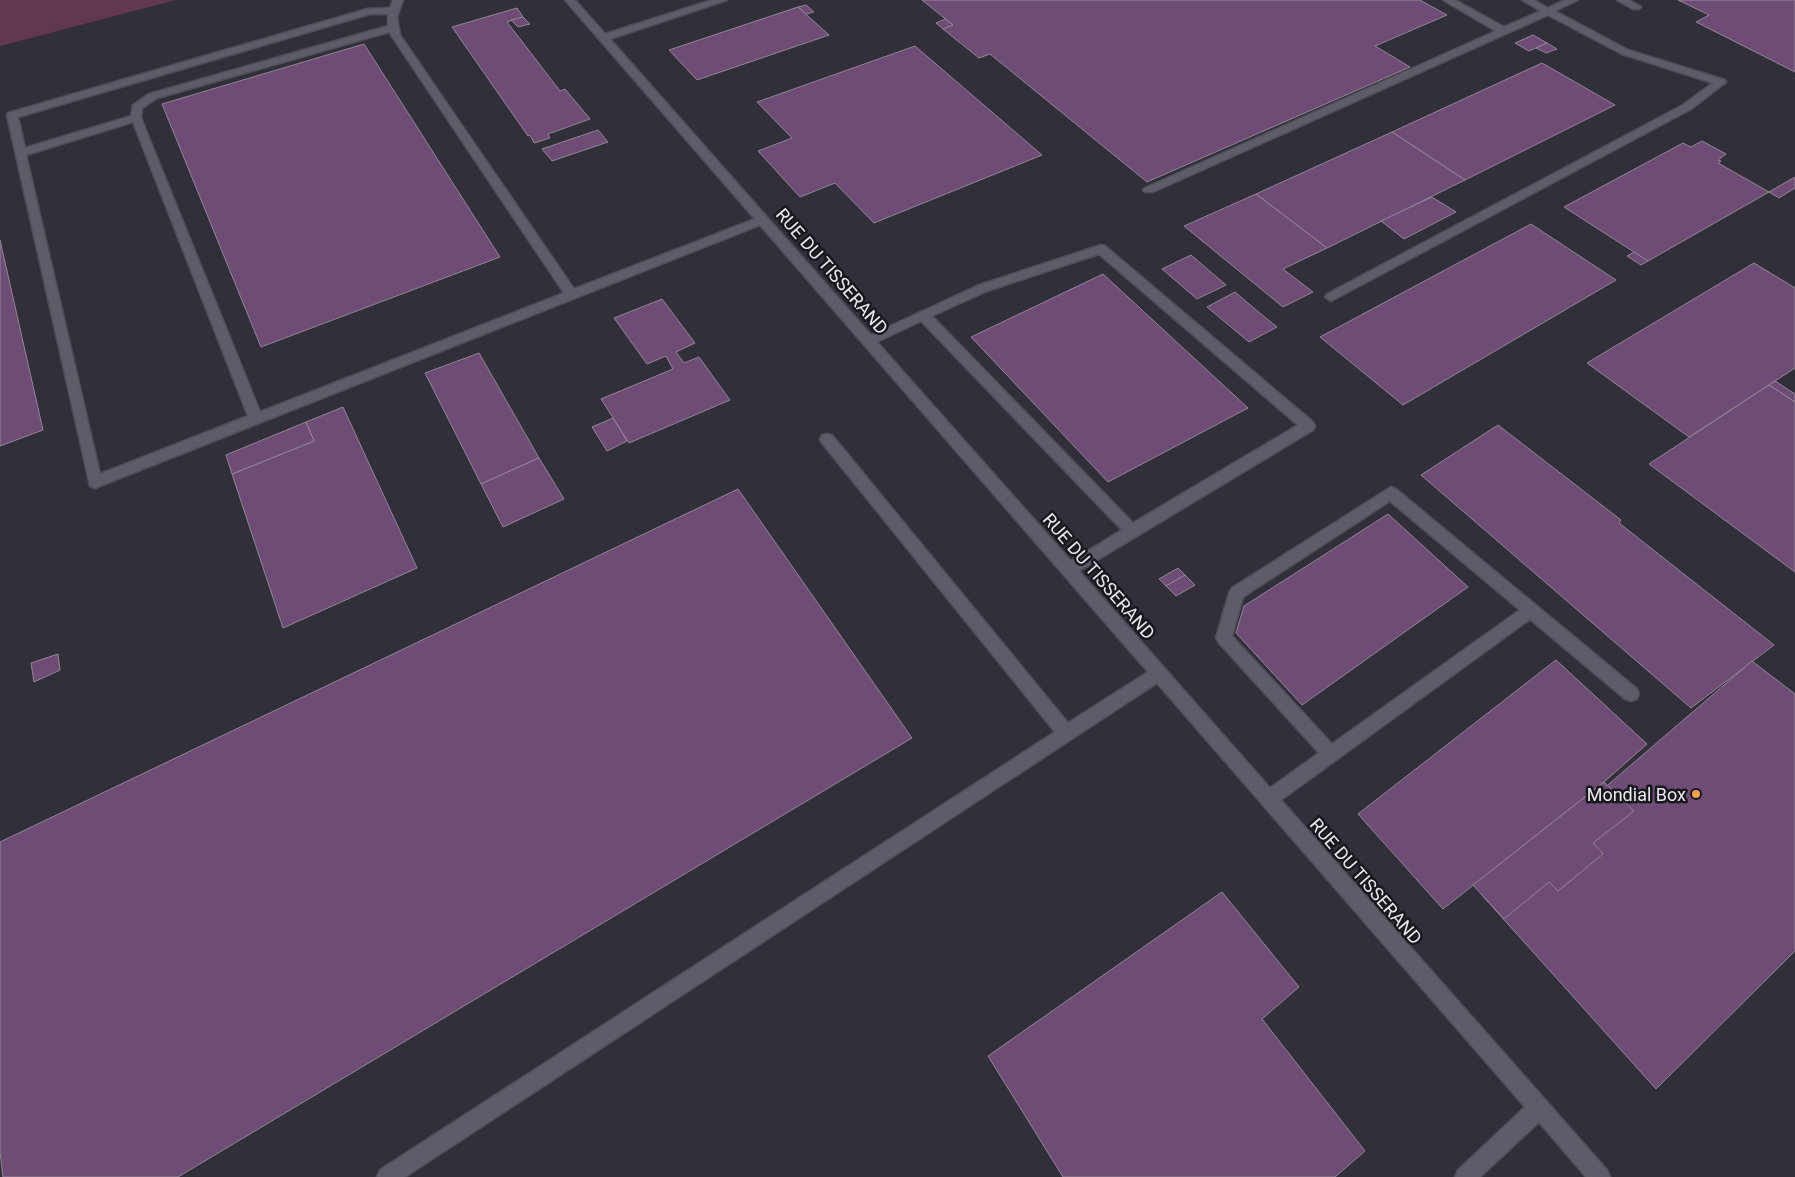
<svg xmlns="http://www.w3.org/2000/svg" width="1795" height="1177" viewBox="0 0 1795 1177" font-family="Roboto,sans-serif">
<rect width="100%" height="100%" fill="#312f3a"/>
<!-- green -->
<polygon fill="#623750" points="0,0 176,0 0,46"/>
<!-- building -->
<g fill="#6e4c76" stroke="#918793">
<polygon points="922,0 1420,0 1447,15 1375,46 1410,67 1147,182 990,54 979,58 943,29 953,25"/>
<polygon points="1678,0 1795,0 1795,72 1696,22 1709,15"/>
<polygon points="806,5 814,12 806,14 798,7"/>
<polygon points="798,7 829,35 697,80 669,50"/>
<polygon points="517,8 523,17 507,22 560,91 565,89 590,119 548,134 550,138 534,143 530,135 528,136 452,27"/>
<polygon points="523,17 530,24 518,27 511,20"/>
<polygon points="945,19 953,25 943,29 936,23"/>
<polygon points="1533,35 1547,43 1529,51 1515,43"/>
<polygon points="1547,43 1557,49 1546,53 1536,48"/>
<polygon points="364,44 500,257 261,347 162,104"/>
<polygon points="915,46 1042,155 874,223 835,183 800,197 758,151 792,138 757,102"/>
<polygon points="1542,63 1615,105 1465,180 1392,132"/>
<polygon points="598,130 608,142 552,161 542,149"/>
<polygon points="1392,132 1465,180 1327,248 1256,194"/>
<polygon points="1702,141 1726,154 1718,160 1721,161 1718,163 1769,192 1648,261 1564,207 1683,143 1691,147"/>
<polygon points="1795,177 1795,188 1779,198 1769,192"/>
<polygon points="1256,194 1327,248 1283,269 1313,292 1283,307 1184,226"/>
<polygon points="1432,197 1456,212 1404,239 1381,221"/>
<polygon points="1531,224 1616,280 1403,405 1320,337"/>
<polygon points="0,240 43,430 0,446"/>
<polygon points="1634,252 1648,261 1641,265 1627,256"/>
<polygon points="1191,255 1226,285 1197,299 1162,269"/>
<polygon points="1754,263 1795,288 1795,368 1689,437 1587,363"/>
<polygon points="1103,274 1248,408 1108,482 971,337"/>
<polygon points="1235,292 1255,309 1277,327 1249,342 1207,307"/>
<polygon points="662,299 695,343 676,352 684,363 699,357 730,400 629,443 601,399 673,369 666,356 647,364 614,318"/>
<polygon points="479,353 539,458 481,484 425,373"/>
<polygon points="1775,381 1795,394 1795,402 1769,385"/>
<polygon points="1769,385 1795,402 1795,572 1649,464"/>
<polygon points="343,407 417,568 283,628 232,474 314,441 306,422"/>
<polygon points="613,418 627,441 607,451 592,427"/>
<polygon points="306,422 314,441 232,474 226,455"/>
<polygon points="1498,425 1621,520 1619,523 1774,645 1691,708 1421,475"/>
<polygon points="539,458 564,499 503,527 481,484"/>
<polygon points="738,489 912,738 178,1177 3,1177 0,1152 0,842"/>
<polygon points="1388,514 1468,587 1302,705 1236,633 1244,606"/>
<polygon points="1178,568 1185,575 1166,586 1159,579"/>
<polygon points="1185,575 1195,585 1176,596 1166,586"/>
<polygon points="58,654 60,670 34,682 31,663"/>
<polygon points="1556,660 1647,744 1604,782 1443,909 1358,814"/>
<polygon points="1752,661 1795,694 1795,951 1656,1089 1481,894"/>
<polygon points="1604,782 1634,811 1593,843 1603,854 1558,891 1549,882 1504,919 1473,885"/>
<polygon points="1222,892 1299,987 1262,1019 1365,1151 1335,1177 1063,1177 988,1056"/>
</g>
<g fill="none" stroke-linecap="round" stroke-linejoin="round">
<defs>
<g id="minor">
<path d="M393 0H403L397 17 400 35 574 289 755 219 565 0H575L605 34 712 0H727L610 39 871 335 979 285 1101 245 1105 246 1313 422 1315 426 1313 430 1079 571 1270 788 1319 753 1219 643 1216 638 1229 593 1232 588 1391 487 1396 489 1637 689 1639 694 1637 699 1631 701 1625 699 1530 619 1281 800 1607 1170 1610 1177H1586L1539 1122 1480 1177H1455L1458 1170 1525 1107 1157 683 405 1177H377L380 1170 1055 732 822 443 820 439 822 435 827 434 832 435 1068 723 1148 672 760 225 100 486 95 488 90 486 7 115 8 113 367 9 390 8ZM370 14H388V26L149 94 133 105 131 116 25 148 18 117ZM389 32 564 293 260 412 141 118 142 108 157 98ZM133 122 248 416 100 474 26 155ZM1099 254 1298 425 1133 523 932 316 987 291ZM921 321 1122 530 1071 561 877 342ZM1390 501 1520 610 1332 744 1232 636 1243 597Z"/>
<polygon points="1443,0 1455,0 1504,27 1541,11 1522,0 1534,0 1548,8 1565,0 1578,0 1555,11 1628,50 1725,80 1726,82 1691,109 1331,301 1325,297 1327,294 1683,105 1713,83 1622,54 1548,15 1153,192 1145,192 1143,190 1145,188 1496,31"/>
<polygon points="1617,0 1629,0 1641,7 1639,9 1633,9"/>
</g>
</defs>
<!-- minor casing -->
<use href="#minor" stroke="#4f4d57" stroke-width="3"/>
<!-- minor -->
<use href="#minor" fill="#5e5c69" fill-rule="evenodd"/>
</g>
<!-- markers -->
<circle fill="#f8a04b" stroke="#19181d" stroke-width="2" cx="1696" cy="794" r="5"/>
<g text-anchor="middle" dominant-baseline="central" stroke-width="5" stroke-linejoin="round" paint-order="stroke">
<!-- street labels -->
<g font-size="18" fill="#e9e8f0" stroke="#19181d">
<text transform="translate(832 271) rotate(49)">RUE DU TISSERAND</text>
<text transform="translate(1099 576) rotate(49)">RUE DU TISSERAND</text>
<text transform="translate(1366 881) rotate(49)">RUE DU TISSERAND</text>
</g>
<!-- poi labels -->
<g font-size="18" fill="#e9e8f0" stroke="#19181d" text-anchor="end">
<text x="1686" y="794">Mondial Box</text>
</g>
</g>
</svg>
